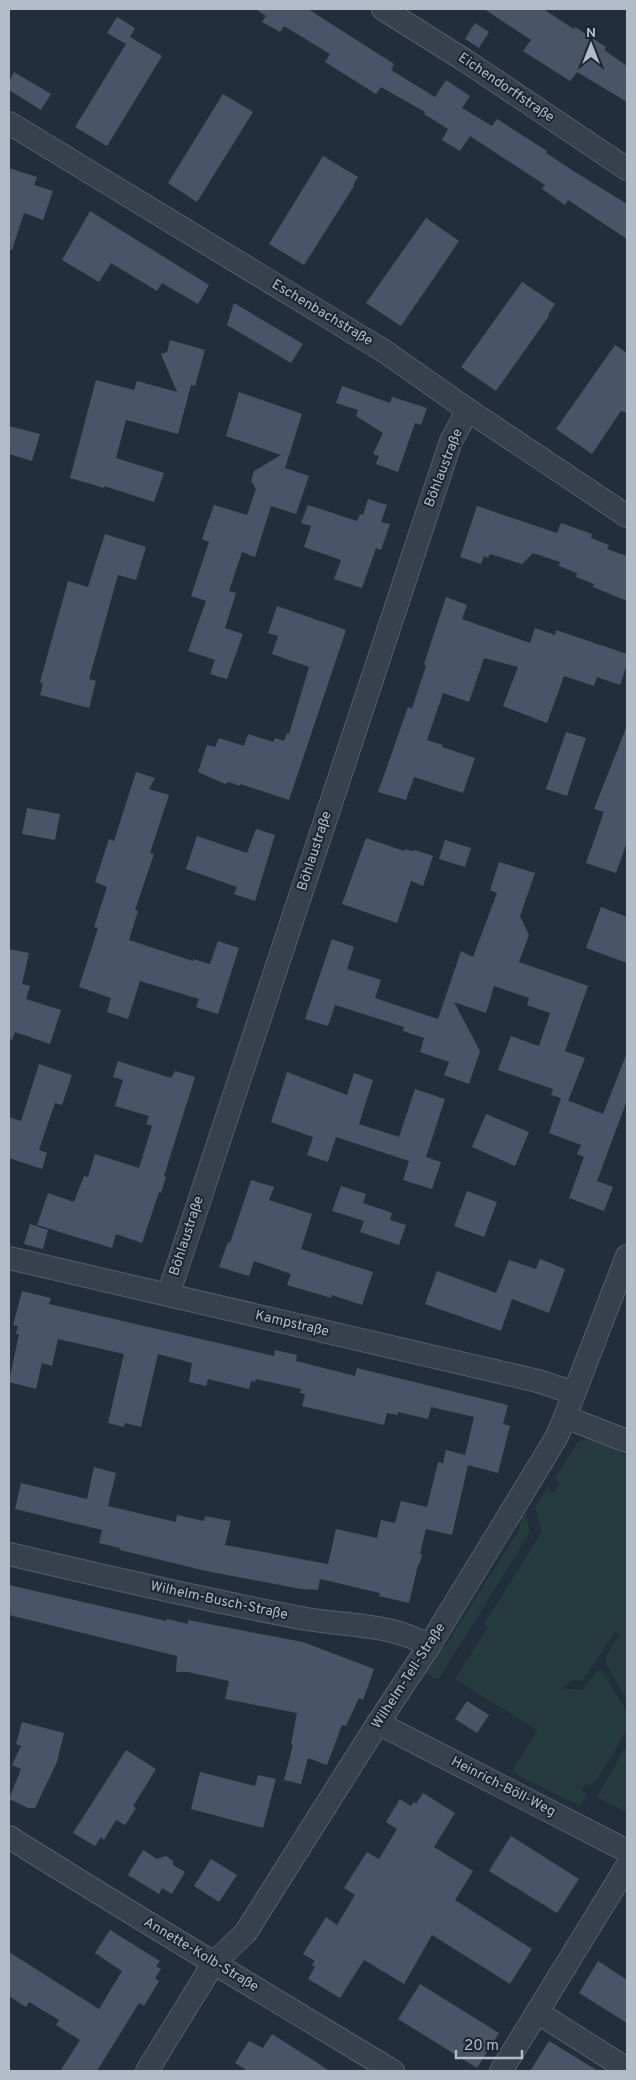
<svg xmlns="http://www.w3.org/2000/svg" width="636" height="2080" viewBox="0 0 636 2080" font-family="Overpass,sans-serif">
<rect width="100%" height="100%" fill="#232e3d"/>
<!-- green -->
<g fill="#253b3e">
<polygon points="591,1439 610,1446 627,1456 627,1700 606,1663 607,1655 619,1635 615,1632 582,1681 572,1680 564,1687 567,1689 582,1690 597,1671 602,1671 627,1712 627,1730 595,1782 584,1786 581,1790 587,1794 580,1806 512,1772 537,1730 455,1679 488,1627 484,1624 542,1532 535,1507 547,1489 554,1493 560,1483 555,1478 577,1443 580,1440"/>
<polygon points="524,1509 530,1532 438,1680 423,1671 439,1646 444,1648 520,1528 518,1519"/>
<polygon points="627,1745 627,1812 597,1797"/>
</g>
<!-- building -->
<g fill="#495566">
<polygon points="255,9 308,9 394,64 391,70 435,97 446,80 470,96 462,108 492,126 497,119 547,151 546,153 575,172 627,204 627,239 568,200 565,205 542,189 545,185 470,136 460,151 442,140 448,129 424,114 425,112 381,87 376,94 325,62 330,54 284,26 280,32 262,22 266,16"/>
<polygon points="484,9 543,9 574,29 575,27 606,47 604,50 627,66 627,102 577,72 570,81 523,51 531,40"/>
<polygon points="117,17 135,28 130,37 162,56 107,146 75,127 126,44 107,33"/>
<polygon points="475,23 489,32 479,48 465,39"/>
<polygon points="14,72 51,94 41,110 9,90 9,82"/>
<polygon points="223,94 253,112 197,202 168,183"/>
<polygon points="323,156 358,177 353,185 354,186 304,265 269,244"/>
<polygon points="9,168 37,177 34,185 53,191 43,220 24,213 12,250 9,250"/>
<polygon points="90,211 209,285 198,304 162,283 157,291 111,263 99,282 62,260"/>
<polygon points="426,218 459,241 401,326 366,303"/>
<polygon points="522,282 555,304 548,315 549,316 496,391 461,367"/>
<polygon points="234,303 303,344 291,363 227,325"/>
<polygon points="170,340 205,350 195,386 191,385 178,434 126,420 116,458 164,473 154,502 104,486 104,488 70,478 96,380 134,390 137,381 177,392 161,354 167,352"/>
<polygon points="615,345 627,353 627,413 621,411 592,454 556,429"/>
<polygon points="342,386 390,403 392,397 427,408 421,425 415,423 398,472 376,464 379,456 373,454 383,433 356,416 358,410 336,403"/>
<polygon points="239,392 302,414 285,468 309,476 296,514 271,506 255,557 242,552 229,591 236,593 225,628 243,634 227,679 210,674 215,660 188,651 206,601 191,596 209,542 202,539 214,505 247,515 256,489 251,481 254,471 281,455 226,436"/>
<polygon points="9,426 40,434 32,461 9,454"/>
<polygon points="368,499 387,505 381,522 390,524 381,550 376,548 362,588 334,579 341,560 304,547 311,526 301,523 308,505 357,521 360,514 363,515"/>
<polygon points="477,506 557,533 561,523 592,534 591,538 609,545 607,549 627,556 627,601 593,587 594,584 576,577 577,573 559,566 560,562 533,553 522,564 490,554 488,558 484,556 481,564 460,557"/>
<polygon points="105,534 146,547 136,580 118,575 89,679 96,681 89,708 40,695 43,684 40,682 68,581 88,587"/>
<polygon points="446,597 467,605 462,619 530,643 535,628 555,635 556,630 627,654 627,664 620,685 597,677 594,686 564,676 547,723 503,706 518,667 484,658 469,702 443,693 427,740 443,745 442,747 475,758 463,793 414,777 406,800 378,792 408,707 412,708 426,666 424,664"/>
<polygon points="277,606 346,630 289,800 240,784 240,786 229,782 225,784 198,772 207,745 215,747 219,738 244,746 248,734 273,742 275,738 284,741 287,733 289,734 309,667 272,654 278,636 268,633"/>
<polygon points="626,728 627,842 616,873 586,863 604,812 594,809"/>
<polygon points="566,732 586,738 567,796 546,789"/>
<polygon points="136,772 155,778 149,789 169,795 150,853 154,854 135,910 138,911 129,940 193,961 193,959 210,964 218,941 239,948 218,1014 196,1007 199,999 140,981 128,1019 107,1012 111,998 79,987 98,928 94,927 107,887 95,882 109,839 114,841"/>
<polygon points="27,808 60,814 55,840 22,834"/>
<polygon points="256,829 275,835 255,901 234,894 237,887 186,869 197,836 247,853"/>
<polygon points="366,838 404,851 405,849 412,851 415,850 433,856 423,886 411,881 397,923 342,904"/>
<polygon points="445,840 471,848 465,867 439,859"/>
<polygon points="499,862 535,873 520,916 529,935 519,962 588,986 565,1051 585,1058 568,1101 564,1099 603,1114 626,1055 627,1055 627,1100 597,1181 613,1187 604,1211 569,1198 584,1157 577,1154 581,1145 549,1133 561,1098 551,1095 553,1089 498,1070 511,1036 539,1046 550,1013 527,1005 529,998 494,986 486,1013 454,1002 480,1051 469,1084 444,1075 449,1062 420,1052 424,1038 403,1031 404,1027 335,1005 328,1026 305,1019 332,939 354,947 347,969 381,980 375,998 438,1019 461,951 473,957 497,893 490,890"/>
<polygon points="601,907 627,917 627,963 586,948"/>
<polygon points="9,949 29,953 22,984 30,986 26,999 61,1010 50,1044 15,1032 12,1040 9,1039"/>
<polygon points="118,1061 171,1078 175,1071 195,1077 164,1176 166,1177 161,1193 159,1192 142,1243 116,1234 112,1248 37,1225 48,1193 74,1202 84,1176 88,1177 95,1154 139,1168 152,1126 146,1124 149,1116 115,1106 123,1080 113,1077"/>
<polygon points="39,1064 72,1075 62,1105 55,1103 46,1129 39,1150 47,1153 42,1169 9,1158 9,1117 21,1121"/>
<polygon points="287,1072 347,1095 354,1073 373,1080 359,1124 399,1137 415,1089 445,1099 426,1157 441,1162 432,1189 403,1180 409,1161 336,1137 328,1162 307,1155 313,1137 271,1122"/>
<polygon points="486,1114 529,1132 515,1166 472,1147"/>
<polygon points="251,1180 274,1187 269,1200 312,1214 301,1249 373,1272 362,1305 332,1295 331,1298 287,1285 291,1274 254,1261 249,1276 219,1267 228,1242 230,1243"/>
<polygon points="341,1186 366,1194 363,1203 392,1213 390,1220 406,1225 399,1245 360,1232 364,1221 332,1211"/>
<polygon points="467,1191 497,1202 484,1237 454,1226"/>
<polygon points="30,1224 48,1230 43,1249 24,1244"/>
<polygon points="540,1259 565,1269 549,1313 512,1299 501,1331 425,1304 437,1271 496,1293 509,1260 536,1269"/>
<polygon points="22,1291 51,1298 49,1304 274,1356 275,1350 297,1355 296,1361 355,1376 357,1368 508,1405 503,1424 510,1426 498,1473 468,1465 452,1535 426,1529 420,1553 422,1555 420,1563 418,1565 409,1603 379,1596 380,1593 320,1579 318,1590 301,1589 206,1571 120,1550 120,1548 99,1543 102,1530 15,1509 21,1483 87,1499 94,1467 116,1473 108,1506 176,1522 177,1515 204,1521 205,1516 231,1521 225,1545 328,1564 336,1529 377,1538 381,1520 395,1523 401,1501 427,1507 438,1462 443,1463 446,1450 465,1455 474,1417 431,1407 428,1419 398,1412 398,1415 387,1413 384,1425 302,1406 305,1394 300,1393 301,1389 256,1379 255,1382 251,1381 249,1389 208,1379 206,1386 189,1382 192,1363 158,1354 141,1427 125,1423 124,1427 108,1423 124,1354 58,1339 52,1366 42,1363 36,1389 9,1382 19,1334 16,1334 18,1326 13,1325"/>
<polygon points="9,1585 166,1621 167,1619 188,1624 188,1620 303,1642 374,1669 363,1700 359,1698 346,1726 342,1725 327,1765 308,1758 301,1784 284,1780 293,1745 291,1744 297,1713 225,1699 229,1681 188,1672 176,1672 177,1656 9,1615"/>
<polygon points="467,1701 489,1715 477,1733 455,1719"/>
<polygon points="22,1722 64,1733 57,1762 35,1808 28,1808 9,1799 21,1769 12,1765 21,1746 16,1744"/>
<polygon points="126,1750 156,1769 133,1806 136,1808 125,1825 116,1820 104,1840 101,1837 95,1846 73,1833"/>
<polygon points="200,1772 255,1786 258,1775 276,1779 263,1828 191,1809"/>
<polygon points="423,1793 455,1813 434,1847 473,1871 455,1900 532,1949 510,1984 432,1935 404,1984 364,1960 340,1998 308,1979 315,1967 312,1965 315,1961 303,1954 326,1917 337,1925 355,1895 344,1888 367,1852 379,1859 397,1829 386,1822 400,1799 411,1806 414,1802 416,1804"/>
<polygon points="511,1836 579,1879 557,1913 489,1871"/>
<polygon points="143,1850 157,1859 166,1856 173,1861 173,1865 185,1872 172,1894 162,1888 159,1894 128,1875"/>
<polygon points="211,1859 237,1875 219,1902 194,1886"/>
<polygon points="110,1930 160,1961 156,1966 161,1969 155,1978 159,1981 144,2006 139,2003 97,2071 60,2071 80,2040 56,2025 59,2020 29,2002 26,2007 9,1996 9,1952 99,2009 122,1971 95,1953"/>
<polygon points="598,1961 627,1980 627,2023 579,1993"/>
<polygon points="420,1984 499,2033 477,2068 398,2019"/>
<polygon points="272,2034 283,2041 330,2071 248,2071 235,2063 249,2041 263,2048"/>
<polygon points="549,2041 572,2055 598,2071 530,2071"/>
</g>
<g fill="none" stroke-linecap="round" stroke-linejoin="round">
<defs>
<g id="street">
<polyline points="383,9 466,61 627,169"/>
<polyline points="9,123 384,351 468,410 627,516"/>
<polyline points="9,1258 538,1381 574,1393"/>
<polyline points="168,1295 451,441 468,410"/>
<polyline points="565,1417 627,1441"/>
<path d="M9 1554C106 1577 203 1599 301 1618 343 1626 392 1623 429 1646"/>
<polyline points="378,1723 627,1851"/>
<path d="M9 1837C136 1917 265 1994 393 2071"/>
<polyline points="537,2012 627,2069"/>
<polyline points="147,2071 213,1964 246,1932 378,1723 429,1646 533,1476 556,1438 565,1417 627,1256"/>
<polyline points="501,2071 627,1866"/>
</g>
</defs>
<!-- street casing -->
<use href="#street" stroke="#555e6b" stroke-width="24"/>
<!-- street -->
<use href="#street" stroke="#37404d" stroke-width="22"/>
</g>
<g text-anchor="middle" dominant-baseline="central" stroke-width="4" stroke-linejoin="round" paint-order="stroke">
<!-- street labels -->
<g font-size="14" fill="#b3bbc8" stroke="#1c2532">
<text transform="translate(506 88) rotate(34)">Eichendorffstraße</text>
<text transform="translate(322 313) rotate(31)">Eschenbachstraße</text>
<text transform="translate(444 468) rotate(-69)">Böhlaustraße</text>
<text transform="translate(315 851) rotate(-72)">Böhlaustraße</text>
<text transform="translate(187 1236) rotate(-72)">Böhlaustraße</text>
<text transform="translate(292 1324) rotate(13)">Kampstraße</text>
<text transform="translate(219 1601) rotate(12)">Wilhelm-Busch-Straße</text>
<text transform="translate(409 1676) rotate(-57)">Wilhelm-Tell-Straße</text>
<text transform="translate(503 1787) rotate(27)">Heinrich-Böll-Weg</text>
<text transform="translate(201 1955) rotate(31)">Annette-Kolb-Straße</text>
</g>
</g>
<!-- border -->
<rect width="636" height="2080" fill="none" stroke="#b3bbc8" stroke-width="20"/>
<!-- north arrow -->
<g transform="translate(591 45)" stroke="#1c2532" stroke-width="4" paint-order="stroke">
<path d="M0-4L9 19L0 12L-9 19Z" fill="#b3bbc8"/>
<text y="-8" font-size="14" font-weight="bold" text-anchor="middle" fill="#b3bbc8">N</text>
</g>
<!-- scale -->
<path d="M456 2050v8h66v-8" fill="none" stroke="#b3bbc8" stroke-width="2.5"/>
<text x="464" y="2050" font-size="15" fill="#b3bbc8" stroke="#1c2532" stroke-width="4" paint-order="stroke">20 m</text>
</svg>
